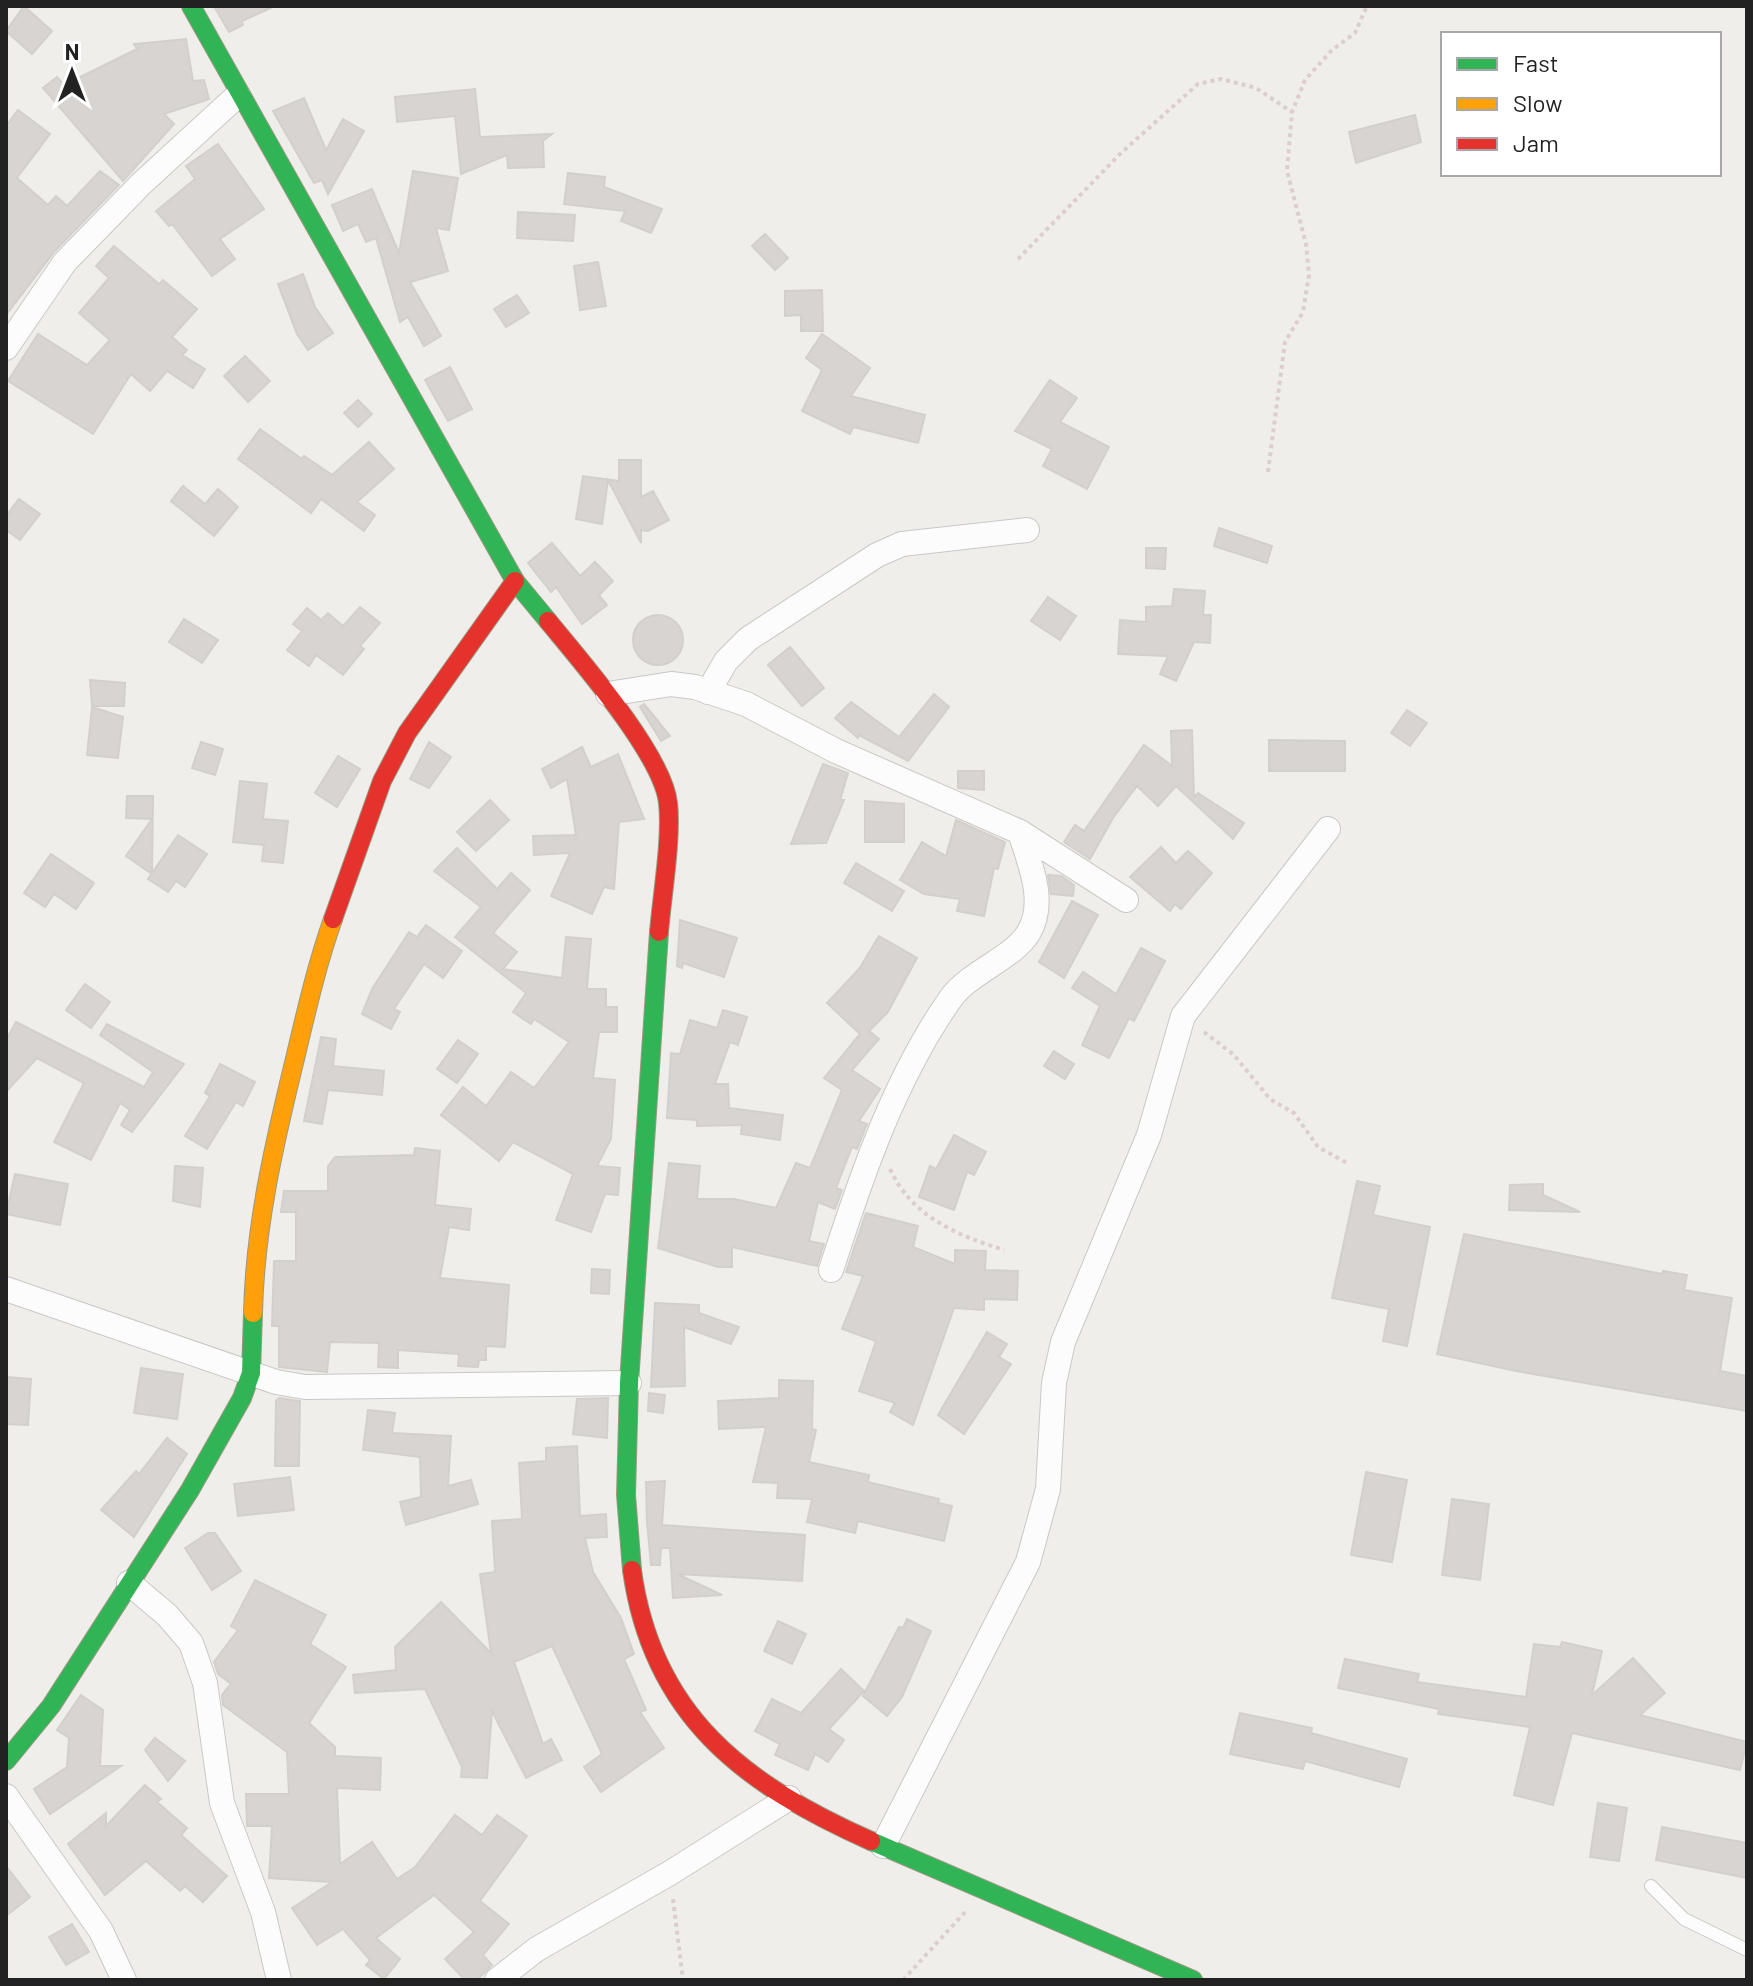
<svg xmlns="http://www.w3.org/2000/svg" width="1753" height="1986" viewBox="0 0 1753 1986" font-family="Barlow,sans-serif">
<rect width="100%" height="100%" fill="#f0eeeb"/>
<!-- building -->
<g fill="#d7d4d2" stroke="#d3d0cc" stroke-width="2">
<polygon points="24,6 52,31 32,54 6,31"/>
<polygon points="214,6 275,6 242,21 243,25 229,32"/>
<polygon points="186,39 193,81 204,80 209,99 164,114 174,124 123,181 43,88 57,77 64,85 137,49 134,44"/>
<polygon points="475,89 480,137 552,134 543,141 544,167 508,168 507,155 461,174 455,116 397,122 395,97"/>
<polygon points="304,98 326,150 343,119 364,131 328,194 322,180 314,183 273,111"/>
<polygon points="18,110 50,134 17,178 48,205 56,196 67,206 100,171 119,185 54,252 6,315 6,126"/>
<polygon points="1415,115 1421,142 1356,163 1349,132"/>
<polygon points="218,144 264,209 220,239 235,259 212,276 172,224 169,226 156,211 195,179 186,166"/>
<polygon points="413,171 458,178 449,230 436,228 448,271 410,282 441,336 424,346 408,317 400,322 376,238 366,242 358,224 343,231 332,205 372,189 399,253"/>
<polygon points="568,173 605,177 604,187 662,209 651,233 621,221 625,211 564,204"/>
<polygon points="518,212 575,215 573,241 517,238"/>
<polygon points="765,234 788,258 775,270 752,246"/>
<polygon points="114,246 159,284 163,280 197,309 172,337 187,350 182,355 205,369 193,388 167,371 150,391 131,374 93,434 8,381 38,334 87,365 110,340 79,313 109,278 96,266"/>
<polygon points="598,262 606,306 580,310 574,266"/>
<polygon points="303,274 315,307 333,333 308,350 297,334 278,284"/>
<polygon points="822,290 823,331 801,331 801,315 785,316 785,291"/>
<polygon points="517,295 529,313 506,327 494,309"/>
<polygon points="822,334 870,368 851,396 925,415 918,443 853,427 850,434 802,411 822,370 806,358"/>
<polygon points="245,356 270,381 248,402 224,376"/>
<polygon points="450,367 472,409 448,421 425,380"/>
<polygon points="1050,380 1077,398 1060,422 1109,447 1087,489 1043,466 1052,449 1015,431"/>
<polygon points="358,400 372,414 358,427 344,413"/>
<polygon points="260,429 302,459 304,456 332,475 369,442 394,469 357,502 375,515 364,531 321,499 311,513 238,459"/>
<polygon points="619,460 641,460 641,497 653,491 669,520 648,531 641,530 641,543 608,480 602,524 576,519 583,476 619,481"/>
<polygon points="183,486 205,504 218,489 238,507 214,536 171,501"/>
<polygon points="19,499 40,514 20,540 6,530 6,516"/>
<polygon points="1219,528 1272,546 1267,563 1214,546"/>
<polygon points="552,543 580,576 595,562 613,581 599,595 607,605 582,624 556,587 551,592 528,563"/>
<polygon points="1146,548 1166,548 1165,569 1146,568"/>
<polygon points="1174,589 1205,591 1203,615 1211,615 1210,643 1194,642 1176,681 1160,674 1168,656 1118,654 1120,620 1146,622 1146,607 1172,606"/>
<polygon points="1048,597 1076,616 1060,640 1031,621"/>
<polygon points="360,607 380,623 360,646 364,649 343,675 316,655 309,666 287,650 302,631 293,624 307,608 321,620 328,613 343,626"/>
<circle cx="658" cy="640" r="25"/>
<polygon points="184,619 218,640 202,663 169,642"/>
<polygon points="790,647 824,688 802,706 768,665"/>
<polygon points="90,680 125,683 124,706 92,706"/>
<polygon points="934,694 949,707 908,761 859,735 858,738 835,718 851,702 899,737"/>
<polygon points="644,704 670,736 661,741 640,707"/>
<polygon points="92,707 123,717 118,758 87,755"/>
<polygon points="1407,710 1427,723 1410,746 1391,733"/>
<polygon points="1192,730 1194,797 1198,793 1244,823 1233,839 1176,786 1158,806 1137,786 1113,818 1090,859 1064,842 1075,825 1084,831 1144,745 1172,766 1171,731"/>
<polygon points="1269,740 1345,741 1345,771 1269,771"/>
<polygon points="201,742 223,749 215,775 192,768"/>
<polygon points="429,742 451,757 429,788 410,779"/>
<polygon points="582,747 591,767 618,754 644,819 619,822 614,889 604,887 592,914 551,896 570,853 534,855 533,836 576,835 567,779 551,788 542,769"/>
<polygon points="338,756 360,769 337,807 315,793"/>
<polygon points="823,764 848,773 840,800 844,800 826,843 791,844"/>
<polygon points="958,771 984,771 984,790 958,788"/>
<polygon points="240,781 267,784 263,819 288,821 283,863 262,861 264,845 233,842"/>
<polygon points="127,796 153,796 152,874 126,856 152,819 126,818"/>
<polygon points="490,800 509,820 476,851 457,832"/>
<polygon points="865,801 904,804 904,842 865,842"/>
<polygon points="956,820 1005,842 998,869 994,868 984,916 957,911 960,899 924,894 900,880 922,842 946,856"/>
<polygon points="178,835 207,854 185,887 176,881 168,892 148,879"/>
<polygon points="1161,847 1176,863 1188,851 1212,873 1181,909 1175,904 1170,911 1130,877"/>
<polygon points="457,848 497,889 511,873 530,890 493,933 517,952 503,969 562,978 566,937 591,939 587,989 606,989 606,1007 617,1007 617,1032 599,1032 593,1078 615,1080 611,1139 597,1166 620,1168 618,1195 605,1194 591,1232 556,1220 573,1174 513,1142 499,1161 441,1115 463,1087 486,1106 511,1072 534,1088 569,1042 534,1019 531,1024 513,1012 526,993 455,937 481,907 434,871"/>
<polygon points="51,854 94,883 76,909 54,894 45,907 24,893"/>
<polygon points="856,863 904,891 892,911 844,883"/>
<polygon points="1048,875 1061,876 1074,885 1073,896 1051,894"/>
<polygon points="1072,901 1098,915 1064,978 1039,962"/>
<polygon points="680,920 737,938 724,977 683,963 682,968 677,966"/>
<polygon points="426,925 462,951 443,978 424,964 394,1009 400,1012 391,1029 362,1014 372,989 409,932 417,937"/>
<polygon points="879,936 917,958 888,1012 869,1031 879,1039 852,1070 880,1089 859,1121 867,1124 857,1149 852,1147 836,1188 842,1190 835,1209 818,1202 809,1241 824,1244 817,1266 732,1247 732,1267 718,1267 658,1248 669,1163 700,1166 697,1199 734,1199 776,1208 796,1163 810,1168 842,1090 824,1078 860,1034 827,1003 859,969"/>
<polygon points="1141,948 1165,961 1134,1021 1129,1018 1109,1058 1082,1045 1100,1006 1072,988 1083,972 1116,994"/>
<polygon points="85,984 110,1002 91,1028 66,1010"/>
<polygon points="723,1010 747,1017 738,1045 730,1042 715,1084 728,1084 729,1108 783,1115 780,1140 741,1134 742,1125 697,1126 697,1120 667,1118 671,1053 680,1054 690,1020 717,1028"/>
<polygon points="16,1022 144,1087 153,1072 100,1035 107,1024 184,1064 132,1132 121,1125 130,1110 120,1103 91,1160 54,1142 84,1083 37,1058 6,1092 6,1040"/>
<polygon points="321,1037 336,1039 333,1066 384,1071 382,1095 328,1090 322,1124 304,1121"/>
<polygon points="458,1040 478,1054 457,1083 437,1069"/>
<polygon points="1054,1051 1074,1064 1065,1079 1044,1066"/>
<polygon points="220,1064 255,1082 243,1106 236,1102 207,1149 185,1136 210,1096 205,1093"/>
<polygon points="954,1135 986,1152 974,1175 967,1172 954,1210 919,1197 930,1166 936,1169"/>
<polygon points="415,1148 440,1151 435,1205 471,1209 469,1230 449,1227 440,1278 509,1285 505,1347 486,1346 486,1360 479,1360 478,1367 458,1366 459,1354 398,1350 398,1368 378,1367 379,1343 330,1342 327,1372 279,1367 279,1326 272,1326 274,1261 296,1261 296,1212 281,1212 284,1191 328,1191 328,1166 335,1157 414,1155"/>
<polygon points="175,1166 203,1168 200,1207 173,1201"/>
<polygon points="15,1174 68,1184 60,1225 6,1214"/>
<polygon points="1357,1181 1380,1186 1373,1215 1430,1227 1407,1346 1383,1341 1389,1309 1332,1298"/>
<polygon points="1543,1184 1543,1195 1580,1212 1509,1210 1510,1185"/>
<polygon points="866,1213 918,1226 913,1247 955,1264 955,1250 986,1251 985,1270 1018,1271 1017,1300 984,1299 984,1310 954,1308 913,1425 890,1412 895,1403 859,1391 876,1341 842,1329 863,1276 846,1272"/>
<polygon points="1464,1234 1662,1274 1663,1271 1687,1275 1684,1290 1732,1298 1720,1371 1747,1376 1747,1411 1516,1371 1437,1354"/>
<polygon points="592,1269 610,1270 609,1294 591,1293"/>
<polygon points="655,1303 699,1305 699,1313 739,1327 731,1344 684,1327 685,1386 651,1387"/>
<polygon points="987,1332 1007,1344 999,1357 1011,1364 964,1434 938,1415"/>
<polygon points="141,1368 183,1374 177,1419 134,1413"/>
<polygon points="6,1377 31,1379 28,1425 6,1424"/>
<polygon points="779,1380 813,1381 812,1429 816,1430 809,1462 869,1475 868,1482 939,1499 938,1503 952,1506 944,1541 858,1521 855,1533 807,1522 812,1499 777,1498 778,1483 753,1482 766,1427 719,1429 718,1401 779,1398"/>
<polygon points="649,1393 665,1395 663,1413 648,1411"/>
<polygon points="279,1398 300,1401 299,1466 275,1466 276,1401"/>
<polygon points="608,1398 607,1438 573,1434 577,1399"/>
<polygon points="368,1410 395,1413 392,1433 451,1436 448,1486 471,1480 478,1504 406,1525 400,1502 421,1497 420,1457 363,1450"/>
<polygon points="167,1438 187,1454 134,1537 101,1510 136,1471 139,1474"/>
<polygon points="577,1446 580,1516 606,1514 607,1537 585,1538 593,1572 621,1618 634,1654 624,1659 646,1710 640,1712 664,1748 601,1792 584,1767 602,1754 552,1646 514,1662 543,1744 551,1739 562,1760 526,1778 492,1711 487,1778 461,1777 462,1767 425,1689 355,1693 353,1675 396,1670 395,1647 441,1602 491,1653 480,1574 495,1572 492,1521 522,1519 519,1463 546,1461 546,1448"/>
<polygon points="1366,1472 1407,1480 1392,1562 1351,1555"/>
<polygon points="290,1477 294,1510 238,1516 234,1484"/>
<polygon points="665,1481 662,1525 805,1535 802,1581 677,1574 722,1595 673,1598 670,1548 661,1548 660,1565 651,1565 647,1522 646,1482"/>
<polygon points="1452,1499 1489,1504 1480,1580 1442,1575"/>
<polygon points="208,1533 215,1533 241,1571 212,1590 185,1548"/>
<polygon points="255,1580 326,1615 310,1644 346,1667 309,1723 335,1747 335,1756 381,1758 380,1790 337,1788 340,1864 372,1842 397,1879 415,1867 455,1815 482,1835 497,1815 527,1836 480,1901 509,1924 483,1955 492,1965 477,1980 465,1980 445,1959 474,1932 434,1895 376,1938 400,1959 384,1979 366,1965 370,1960 343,1929 317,1945 292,1908 332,1882 269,1878 272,1826 247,1826 246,1794 289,1794 287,1752 223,1705 222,1695 231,1684 218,1674 214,1662 238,1630 231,1626"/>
<polygon points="907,1619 931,1631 902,1697 887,1716 863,1696 899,1627 903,1628"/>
<polygon points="778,1621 806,1634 792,1664 764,1651"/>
<polygon points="1562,1642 1602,1651 1592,1695 1633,1658 1665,1693 1640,1715 1747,1742 1740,1770 1572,1733 1553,1805 1514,1795 1530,1727 1438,1714 1439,1709 1338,1688 1345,1659 1419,1674 1417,1682 1526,1697 1534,1644 1560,1647"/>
<polygon points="841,1669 864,1691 829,1729 844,1740 828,1762 815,1754 808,1770 775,1755 780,1744 755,1731 772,1699 801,1713"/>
<polygon points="81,1695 103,1710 100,1766 121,1766 50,1814 34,1789 67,1767 69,1738 57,1730"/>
<polygon points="1240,1713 1312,1728 1311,1733 1407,1759 1399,1787 1305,1761 1303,1769 1230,1754"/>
<polygon points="155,1738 185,1761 168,1781 145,1750"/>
<polygon points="145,1785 161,1799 157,1802 187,1828 181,1835 227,1876 203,1902 185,1886 180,1891 146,1861 105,1895 68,1844 106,1813 106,1826"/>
<polygon points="1598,1803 1627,1808 1619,1861 1590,1857"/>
<polygon points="1662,1827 1747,1843 1747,1878 1656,1860"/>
<polygon points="6,1866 30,1897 6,1916"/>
<polygon points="72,1924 89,1952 66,1965 49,1937"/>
</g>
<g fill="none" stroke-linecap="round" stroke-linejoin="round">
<defs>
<polyline id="lane" points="1651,1886 1684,1919 1747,1950"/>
<g id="street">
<polyline points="6,348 65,262 141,184 238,95"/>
<polyline points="708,692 726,661 748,639 877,555 902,544 1027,530"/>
<path d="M608 694 671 684 695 687 746 704 836 751 1020 832C1029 862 1047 901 1029 932 1014 958 971 971 951 998 894 1079 861 1177 831 1270"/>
<polyline points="1020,832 1126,900"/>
<polyline points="6,1289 276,1382 305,1387 629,1383"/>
<polyline points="129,1583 167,1615 191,1643 205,1683 222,1803 263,1912 279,1980"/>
<polyline points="6,1796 101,1931 124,1980"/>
<polyline points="883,1846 1028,1562 1048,1489 1054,1383 1063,1342 1149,1135 1183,1016 1328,829"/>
<polyline points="497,1980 537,1949 670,1873 789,1798"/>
</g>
<g id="fast">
<polyline points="191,6 515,581 548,621"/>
<polyline points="632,1570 626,1495 629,1383 659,932"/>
<polyline points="6,1761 51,1706 190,1490 242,1398 251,1373 253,1313"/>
<polyline points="871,1841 1193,1980"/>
</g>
<path id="slow" d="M253 1313C255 1228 273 1149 293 1067 305 1017 316 967 333 919"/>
<g id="jam">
<path d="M548 621C580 660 663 755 668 803 672 837 662 896 659 932"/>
<polyline points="333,919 382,781 407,733 515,581"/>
<path d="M632 1570C652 1716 745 1785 871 1841"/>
</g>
</defs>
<!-- lane casing -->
<use href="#lane" stroke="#c9c8c7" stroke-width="14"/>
<!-- street casing -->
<use href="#street" stroke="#c9c8c7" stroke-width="26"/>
<!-- fast casing -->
<use href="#fast" stroke="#999a82" stroke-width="20"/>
<!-- slow casing -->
<use href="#slow" stroke="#999a82" stroke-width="20"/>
<!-- jam casing -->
<use href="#jam" stroke="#999a82" stroke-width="20"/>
<!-- path -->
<g stroke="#dccecd" stroke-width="4" stroke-dasharray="4 4" stroke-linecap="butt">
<polyline points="1018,259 1121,153 1198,84 1221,79 1256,88 1292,112"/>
<polyline points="1268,472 1285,342 1303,312 1309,275 1306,244 1287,171 1292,112 1305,80 1332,50 1355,33 1367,6"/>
<polyline points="1204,1032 1234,1055 1270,1099 1294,1113 1318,1147 1349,1164"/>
<path d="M890 1169C912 1217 957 1235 1004 1250"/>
<polyline points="673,1899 683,1980"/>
<polyline points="903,1980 966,1911"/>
</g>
<!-- lane -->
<use href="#lane" stroke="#fdfcfc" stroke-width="12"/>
<!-- street -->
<use href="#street" stroke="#fdfcfc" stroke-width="24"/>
<!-- fast -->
<use href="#fast" stroke="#30b455" stroke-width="18"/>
<!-- slow -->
<use href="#slow" stroke="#ff9f0a" stroke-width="18"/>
<!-- jam -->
<use href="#jam" stroke="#e5322d" stroke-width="18"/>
</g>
<!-- border -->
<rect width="1753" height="1986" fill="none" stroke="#222222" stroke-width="16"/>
<!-- legend -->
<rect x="1441" y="32" width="280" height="144" fill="#ffffff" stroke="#a7a7a7" stroke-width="2"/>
<rect x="1457" y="58" width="40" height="12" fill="#30b455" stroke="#a7a7a7" stroke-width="2"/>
<text x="1513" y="72" font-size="24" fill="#222222">Fast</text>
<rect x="1457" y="98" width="40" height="12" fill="#ff9f0a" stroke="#a7a7a7" stroke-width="2"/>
<text x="1513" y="112" font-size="24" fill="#222222">Slow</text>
<rect x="1457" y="138" width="40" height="12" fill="#e5322d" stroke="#a7a7a7" stroke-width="2"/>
<text x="1513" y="152" font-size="24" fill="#222222">Jam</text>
<!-- north arrow -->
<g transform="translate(72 72)" stroke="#ffffff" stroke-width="6" paint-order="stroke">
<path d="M0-6L14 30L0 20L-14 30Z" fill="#222222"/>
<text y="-12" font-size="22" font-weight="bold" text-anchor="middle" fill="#222222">N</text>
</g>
</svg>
